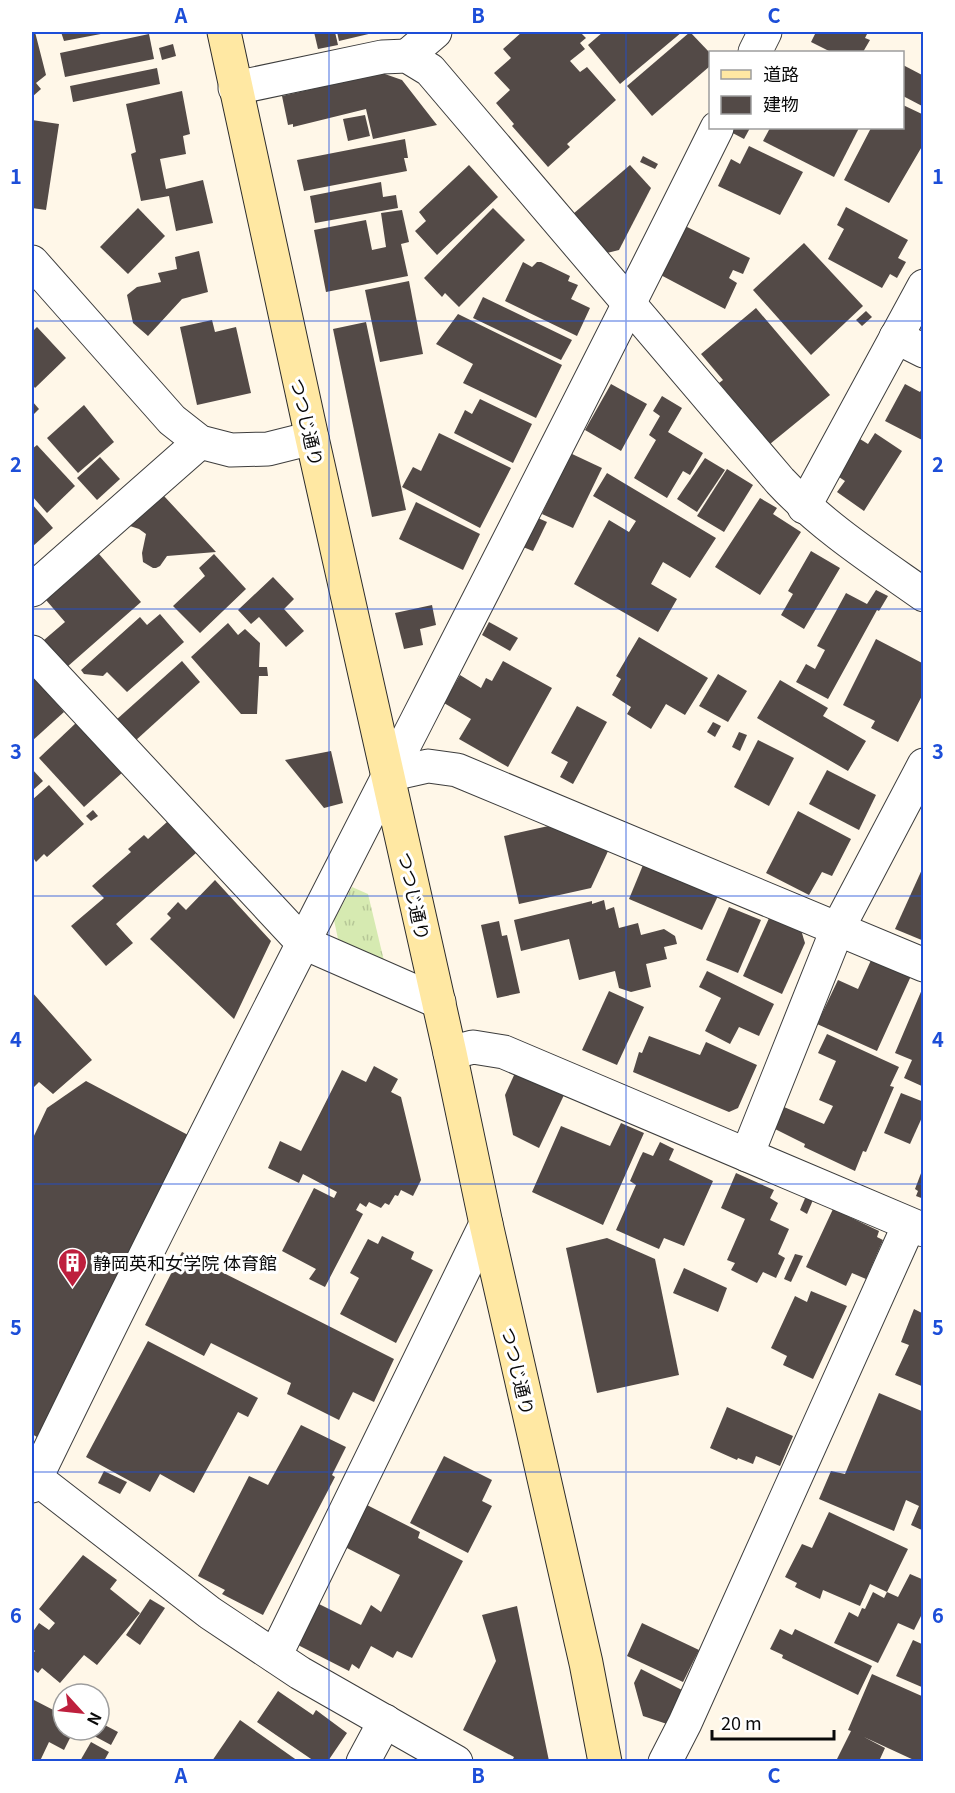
<svg xmlns="http://www.w3.org/2000/svg" width="955" height="1793" viewBox="0 0 955 1793" font-family="Georgia,'Noto Sans JP',serif">
<defs>
<pattern id="park-tufts" width="24" height="20" patternUnits="userSpaceOnUse" patternTransform="scale(1.5)"><rect width="24" height="20" fill="#d6eab1"/><path d="M3 7l-1-3M5 7V3M7 7l1-3M15 17l-1-3M17 17v-4M19 17l1-3" fill="none" stroke="#b6c797"/></pattern>
</defs>
<rect width="100%" height="100%" fill="#fff7e8"/>
<!-- park -->
<polygon fill="url(#park-tufts)" points="352,887 368,894 385,965 338,939 334,920"/>
<!-- building -->
<g fill="#534a47">
<polygon points="32,32 35,32 46,75 36,83 41,89 32,97"/>
<polygon points="61,32 106,32 106,33 64,41"/>
<polygon points="314,32 335,32 338,45 318,49"/>
<polygon points="337,32 377,32 339,41"/>
<polygon points="522,32 580,32 586,38 580,43 585,49 570,61 580,72 587,67 616,100 567,144 570,147 548,167 512,126 514,124 496,103 510,90 494,73 511,58 503,49"/>
<polygon points="603,32 682,32 620,84 588,45"/>
<polygon points="690,32 710,53 710,66 652,116 627,86"/>
<polygon points="816,32 868,32 865,38 870,40 863,52 831,52 811,42"/>
<polygon points="149,34 154,59 65,77 60,53"/>
<polygon points="173,44 176,56 162,60 159,48"/>
<polygon points="903,65 924,76 924,107 903,96"/>
<polygon points="157,68 160,84 73,102 70,86"/>
<polygon points="382,73 402,80 437,125 373,139 366,109 293,127 293,124 288,125 282,96"/>
<polygon points="182,91 190,134 183,136 186,154 160,159 166,189 203,180 213,223 176,231 169,196 141,201 131,154 136,152 126,104"/>
<polygon points="903,105 924,115 924,143 889,203 844,180 871,128 903,128"/>
<polygon points="365,115 370,136 348,141 343,119"/>
<polygon points="32,120 59,124 46,210 32,208"/>
<polygon points="728,128 750,128 744,139 727,130"/>
<polygon points="770,128 859,128 834,177 763,141"/>
<polygon points="405,139 408,158 404,158 407,171 304,191 297,160"/>
<polygon points="749,146 803,172 780,215 718,186 731,159 740,164"/>
<polygon points="643,156 658,164 655,169 640,162"/>
<polygon points="469,165 498,197 437,255 415,231 426,221 419,212"/>
<polygon points="630,165 651,188 619,250 607,253 573,214"/>
<polygon points="381,182 383,197 396,195 398,208 315,223 310,196"/>
<polygon points="846,207 908,240 898,258 906,262 897,278 890,274 882,288 828,259 844,229 837,225"/>
<polygon points="138,208 165,236 128,274 100,247"/>
<polygon points="493,208 525,240 459,307 445,293 442,297 424,278"/>
<polygon points="402,210 409,242 401,244 408,276 326,292 314,230 366,220 372,250 386,247 381,213"/>
<polygon points="679,223 750,258 743,274 733,270 729,278 737,283 725,309 655,272"/>
<polygon points="804,243 863,306 811,355 753,290"/>
<polygon points="199,251 208,292 182,299 148,336 133,323 127,295 137,287 161,282 158,273 177,269 175,257"/>
<polygon points="523,262 532,267 537,262 541,262 570,276 568,281 578,285 571,299 590,308 577,336 505,301"/>
<polygon points="409,281 423,354 380,362 365,290"/>
<polygon points="483,297 572,340 561,360 473,318"/>
<polygon points="756,308 830,395 770,444 719,383 723,380 701,354"/>
<polygon points="866,311 872,317 862,326 856,320"/>
<polygon points="458,314 562,365 536,418 463,383 473,364 436,344"/>
<polygon points="212,320 215,332 236,327 251,393 197,405 180,327"/>
<polygon points="366,322 406,510 372,517 333,329"/>
<polygon points="37,327 66,358 35,388 32,384 32,332"/>
<polygon points="611,384 647,404 621,451 585,430"/>
<polygon points="905,384 920,392 924,385 924,441 885,421"/>
<polygon points="662,396 682,408 668,432 703,453 690,475 683,471 667,498 634,478 656,440 649,435 660,416 653,411"/>
<polygon points="480,399 532,424 513,463 454,433 465,410 472,414"/>
<polygon points="32,401 39,409 32,416"/>
<polygon points="84,405 114,442 78,473 47,438"/>
<polygon points="439,433 511,468 480,528 402,487 413,467 421,471"/>
<polygon points="875,433 902,451 864,511 837,492 845,481 836,475 860,439 868,444"/>
<polygon points="37,445 75,486 47,513 32,496 32,449"/>
<polygon points="570,453 602,468 573,528 542,514"/>
<polygon points="100,457 120,479 97,500 77,478"/>
<polygon points="705,458 725,470 697,512 677,499"/>
<polygon points="727,469 753,485 724,532 697,516"/>
<polygon points="607,473 716,538 690,578 663,562 651,584 677,599 658,632 574,584 609,520 629,532 636,521 593,496"/>
<polygon points="164,496 216,552 167,556 160,566 156,568 153,568 143,562 142,553 146,534 139,529 130,526"/>
<polygon points="760,498 777,508 773,514 801,532 760,595 715,567"/>
<polygon points="416,502 480,534 463,570 399,539"/>
<polygon points="32,504 53,528 32,547"/>
<polygon points="538,518 547,522 533,551 523,547"/>
<polygon points="811,551 840,568 804,629 781,615 793,594 788,591"/>
<polygon points="99,554 141,602 67,667 44,640 65,622 46,600"/>
<polygon points="214,554 246,589 200,633 173,606 205,576 199,568"/>
<polygon points="273,577 294,599 284,609 304,631 286,647 259,617 251,624 238,610"/>
<polygon points="876,590 888,596 879,611 877,610 828,699 796,682 806,664 815,669 825,650 817,646 846,593 867,604"/>
<polygon points="432,605 436,625 420,629 423,645 404,649 395,613"/>
<polygon points="160,614 184,642 127,692 107,672 103,676 84,674 81,670 140,617 147,625"/>
<polygon points="489,622 518,638 510,651 482,635"/>
<polygon points="228,623 238,635 245,629 260,643 259,667 267,667 268,676 259,676 257,714 241,714 191,657"/>
<polygon points="639,637 708,678 685,715 666,704 651,729 627,714 631,707 612,695 621,679 616,676"/>
<polygon points="876,639 924,664 924,692 898,742 871,728 875,721 843,705"/>
<polygon points="182,661 200,682 135,741 116,720"/>
<polygon points="503,661 552,688 508,767 459,739 471,719 444,703 460,675 481,688 486,678 492,681"/>
<polygon points="718,674 747,691 728,722 699,706"/>
<polygon points="32,675 64,712 32,741"/>
<polygon points="780,680 828,708 823,716 866,741 848,771 757,718"/>
<polygon points="577,706 607,722 573,784 560,777 568,762 551,753"/>
<polygon points="77,722 123,772 84,807 39,758"/>
<polygon points="713,722 721,726 715,737 707,732"/>
<polygon points="739,732 747,735 740,751 732,747"/>
<polygon points="758,740 794,758 769,806 734,787"/>
<polygon points="331,751 343,803 324,808 285,760"/>
<polygon points="32,769 43,781 33,790 32,788"/>
<polygon points="827,770 876,795 859,830 809,804"/>
<polygon points="49,785 84,824 47,857 44,854 36,862 32,856 32,800"/>
<polygon points="93,810 98,816 91,821 86,816"/>
<polygon points="798,811 851,839 832,876 822,872 809,895 766,873"/>
<polygon points="167,822 196,853 116,924 133,943 106,966 71,926 104,898 92,886 131,852 128,849 144,835 148,839"/>
<polygon points="553,825 609,849 591,888 519,904 504,836"/>
<polygon points="643,865 718,896 702,930 629,899"/>
<polygon points="924,865 924,941 895,929"/>
<polygon points="215,880 271,941 234,1019 150,939 171,918 167,914 178,902 186,910"/>
<polygon points="604,900 606,910 614,907 619,928 638,923 641,935 664,929 675,936 677,944 664,947 667,959 646,964 651,987 631,992 619,988 615,971 579,980 569,939 521,951 514,920 592,901 592,904"/>
<polygon points="729,907 761,920 738,973 706,960"/>
<polygon points="770,916 801,930 805,943 782,994 743,976"/>
<polygon points="499,921 502,936 507,935 520,993 497,998 481,925"/>
<polygon points="872,958 911,976 877,1051 817,1024 838,980 858,989"/>
<polygon points="707,971 774,1004 759,1036 739,1027 730,1044 705,1031 721,998 699,987"/>
<polygon points="923,987 924,987 924,1087 904,1078 912,1060 895,1053"/>
<polygon points="609,991 644,1007 617,1065 582,1050"/>
<polygon points="32,992 92,1060 53,1094 39,1082 32,1089"/>
<polygon points="827,1034 899,1067 890,1086 894,1087 866,1152 863,1151 855,1171 804,1147 805,1144 775,1129 784,1107 824,1124 833,1106 819,1100 836,1061 818,1053"/>
<polygon points="649,1036 700,1055 706,1042 757,1065 738,1108 729,1112 633,1072 639,1052 642,1053"/>
<polygon points="374,1066 398,1079 391,1092 401,1097 421,1180 413,1196 401,1190 398,1196 395,1195 389,1205 385,1203 381,1208 369,1202 366,1207 360,1203 356,1210 363,1214 325,1287 309,1279 316,1269 282,1251 314,1188 334,1198 337,1192 303,1174 299,1183 268,1168 280,1141 301,1151 342,1070 366,1082"/>
<polygon points="515,1073 564,1095 539,1148 513,1135 505,1095"/>
<polygon points="86,1081 188,1135 37,1437 32,1434 32,1140 47,1108"/>
<polygon points="901,1093 924,1102 924,1113 910,1144 884,1133"/>
<polygon points="621,1123 644,1133 603,1225 532,1192 561,1126 610,1146"/>
<polygon points="660,1142 674,1149 669,1160 713,1181 684,1246 664,1238 659,1249 616,1230 636,1185 630,1181 640,1158 643,1152 653,1156"/>
<polygon points="923,1168 924,1168 924,1199 916,1196 918,1191 915,1189"/>
<polygon points="736,1173 774,1190 770,1198 778,1203 770,1220 789,1229 778,1254 785,1258 776,1278 763,1272 757,1283 731,1270 735,1263 727,1260 745,1219 721,1208"/>
<polygon points="806,1196 813,1200 807,1214 800,1210"/>
<polygon points="833,1209 879,1231 877,1237 883,1240 866,1279 852,1273 846,1286 806,1267"/>
<polygon points="382,1236 414,1252 411,1259 433,1270 396,1343 340,1314 359,1278 350,1273 368,1239 378,1244"/>
<polygon points="607,1238 655,1259 679,1375 597,1393 566,1248"/>
<polygon points="182,1252 394,1359 374,1402 353,1392 339,1420 287,1394 291,1383 211,1343 204,1356 145,1325"/>
<polygon points="795,1254 803,1256 791,1282 784,1279"/>
<polygon points="684,1268 727,1288 718,1312 673,1293"/>
<polygon points="811,1291 847,1306 813,1379 783,1365 787,1356 771,1348 795,1296 807,1302"/>
<polygon points="914,1309 924,1314 924,1387 895,1375 909,1345 901,1342"/>
<polygon points="148,1341 258,1398 248,1417 238,1412 194,1493 160,1474 150,1492 86,1457"/>
<polygon points="879,1393 924,1412 924,1531 911,1525 919,1506 906,1500 894,1531 819,1499 831,1471 845,1474"/>
<polygon points="727,1407 793,1436 780,1466 756,1456 753,1464 738,1458 737,1460 710,1448"/>
<polygon points="301,1425 346,1447 332,1475 335,1477 263,1615 222,1594 225,1590 198,1576 249,1476 268,1485"/>
<polygon points="444,1456 492,1480 482,1501 492,1506 468,1553 410,1523"/>
<polygon points="104,1471 127,1482 120,1494 98,1483"/>
<polygon points="367,1505 420,1532 418,1538 463,1561 412,1658 397,1651 393,1658 371,1646 359,1669 352,1664 349,1671 294,1643 315,1602 361,1625 371,1605 381,1612 400,1575 345,1547"/>
<polygon points="829,1512 908,1549 887,1592 870,1584 860,1606 823,1590 820,1599 795,1587 797,1583 785,1577 802,1544 812,1548"/>
<polygon points="83,1555 117,1580 110,1589 140,1613 97,1665 84,1655 60,1683 42,1668 38,1673 32,1668 32,1654 35,1651 32,1648 32,1633 39,1623 49,1630 55,1623 39,1609"/>
<polygon points="910,1574 924,1580 924,1610 914,1630 898,1623 878,1663 834,1643 849,1612 858,1617 862,1608 865,1609 873,1592 884,1598 887,1592 898,1597"/>
<polygon points="150,1599 165,1608 140,1645 126,1635"/>
<polygon points="517,1606 549,1761 512,1761 514,1757 463,1730 496,1661 482,1615"/>
<polygon points="642,1623 699,1650 683,1682 627,1656"/>
<polygon points="780,1629 792,1635 795,1629 872,1666 858,1695 782,1658 783,1655 770,1649"/>
<polygon points="913,1640 924,1645 924,1688 896,1676"/>
<polygon points="641,1669 682,1690 667,1724 643,1716 634,1683"/>
<polygon points="872,1674 924,1697 924,1761 916,1761 864,1737 885,1748 880,1759 884,1761 836,1761 851,1731 848,1730"/>
<polygon points="278,1691 313,1715 316,1710 347,1733 328,1761 314,1761 257,1722"/>
<polygon points="32,1699 63,1715 63,1730 74,1730 64,1750 49,1742 40,1761 32,1761"/>
<polygon points="240,1720 298,1761 212,1761"/>
<polygon points="99,1722 118,1732 111,1745 83,1730 99,1730"/>
<polygon points="91,1742 109,1752 104,1761 80,1761"/>
</g>
<g fill="none" stroke-linecap="round" stroke-linejoin="round">
<defs>
<g id="minor">
<polyline points="755,52 765,32"/>
<polyline points="407,56 435,32"/>
<path d="M235 88 382 57 407 56 430 70 780 481C822 526 873 559 924 595"/>
<polyline points="32,262 172,420 200,442 231,450 268,449 312,438"/>
<polyline points="896,337 924,351"/>
<polyline points="804,507 924,286"/>
<polyline points="32,590 200,442"/>
<polyline points="32,652 302,942 439,1002"/>
<polyline points="388,775 428,766 457,770 924,965"/>
<polyline points="450,1053 473,1047 504,1052 924,1230"/>
<polyline points="747,1155 837,930 924,765"/>
<polyline points="32,1475 210,1613 300,1673 456,1762"/>
<path d="M32 1486C253 1030 492 582 717 128"/>
<polyline points="275,1656 486,1224"/>
<polyline points="363,1762 385,1721"/>
<polyline points="665,1762 685,1723 909,1225"/>
</g>
<polyline id="secondary" points="224,32 312,438 450,1053 486,1224 586,1663 605,1762"/>
</defs>
<!-- minor casing -->
<use href="#minor" stroke="#3d3d3d" stroke-width="35"/>
<!-- secondary casing -->
<use href="#secondary" stroke="#2c2c2c" stroke-width="35"/>
<!-- minor -->
<use href="#minor" stroke="#fff" stroke-width="33"/>
<!-- secondary -->
<use href="#secondary" stroke="#ffe8a3" stroke-width="33"/>
</g>
<!-- grid -->
<path fill="none" stroke="#1d4ed8" stroke-width="1.5" stroke-opacity="0.55" d="M329 32V1762M626 32V1762M32 321H924M32 609H924M32 896H924M32 1184H924M32 1472H924"/>
<!-- icons -->
<defs>
<symbol id="building-pin" viewBox="-11 -11 22 30"><path d="M0 17L-7.5 6A9.5 9.5 0 1 1 7.5 6Z" fill="#be1f3d" stroke="#fff"/><path d="M-4-6H4V6H1V3H-1V6H-4ZM-2.5-4.3h1.7v1.8h-1.7ZM.8-4.3h1.7v1.8H.8ZM-2.5-1h1.7V.8h-1.7ZM.8-1h1.7V.8H.8Z" fill="#fff"/></symbol>
</defs>
<g fill-rule="evenodd">
<use href="#building-pin" x="56" y="1246" width="33" height="45"/>
</g>
<g text-anchor="middle" dominant-baseline="central" stroke-width="6" stroke-linejoin="round" paint-order="stroke">
<!-- street labels -->
<g font-size="18" fill="#0a0a0a" stroke="#fff">
<text transform="translate(308 422) rotate(77)">つつじ通り</text>
<text transform="translate(415 896) rotate(78)">つつじ通り</text>
<text transform="translate(519 1371) rotate(77)">つつじ通り</text>
</g>
<!-- poi labels -->
<g font-size="18" fill="#0a0a0a" stroke="#fff" text-anchor="start">
<text x="93" y="1262">静岡英和女学院 体育館</text>
</g>
</g>
<!-- border -->
<rect width="955" height="1793" fill="none" stroke="#ffffff" stroke-width="66"/>
<!-- legend -->
<rect x="709" y="51" width="195" height="78" fill="#ffffff" stroke="#9d9d9d" stroke-width="1.5"/>
<rect x="721" y="70" width="30" height="9" fill="#ffe8a3" stroke="#9d9d9d" stroke-width="1.5"/>
<text x="763" y="81" font-size="18" fill="#0a0a0a">道路</text>
<rect x="721" y="96" width="30" height="18" fill="#534a47" stroke="#9d9d9d" stroke-width="1.5"/>
<text x="763" y="111" font-size="18" fill="#0a0a0a">建物</text>
<!-- north arrow -->
<g transform="translate(81 1712) rotate(117)"><circle r="28" fill="#ffffff" stroke="#9d9d9d" stroke-width="1.5"/>
<path d="M0-4.5L10 22L0 15L-10 22Z" fill="#be1f3d"/>
<text y="-9" font-size="16" font-weight="bold" text-anchor="middle" fill="#0a0a0a">N</text>
</g>
<!-- scale -->
<path d="M712 1730v9h122v-9" fill="none" stroke="#0a0a0a" stroke-width="3"/>
<text x="721" y="1730" font-size="18" fill="#0a0a0a" stroke="#ffffff" stroke-width="4.5" paint-order="stroke">20 m</text>
<rect x="33" y="33" width="889" height="1727" fill="none" stroke="#1d4ed8" stroke-width="2"/>
<g font-size="20" text-anchor="middle" font-weight="bold" fill="#1d4ed8">
<text x="181" y="23">A</text>
<text x="478" y="23">B</text>
<text x="774" y="23">C</text>
<text x="16" y="184">1</text>
<text x="938" y="184">1</text>
<text x="16" y="472">2</text>
<text x="938" y="472">2</text>
<text x="16" y="759">3</text>
<text x="938" y="759">3</text>
<text x="16" y="1047">4</text>
<text x="938" y="1047">4</text>
<text x="16" y="1335">5</text>
<text x="938" y="1335">5</text>
<text x="16" y="1623">6</text>
<text x="938" y="1623">6</text>
<text x="181" y="1783">A</text>
<text x="478" y="1783">B</text>
<text x="774" y="1783">C</text>
</g>
</svg>
